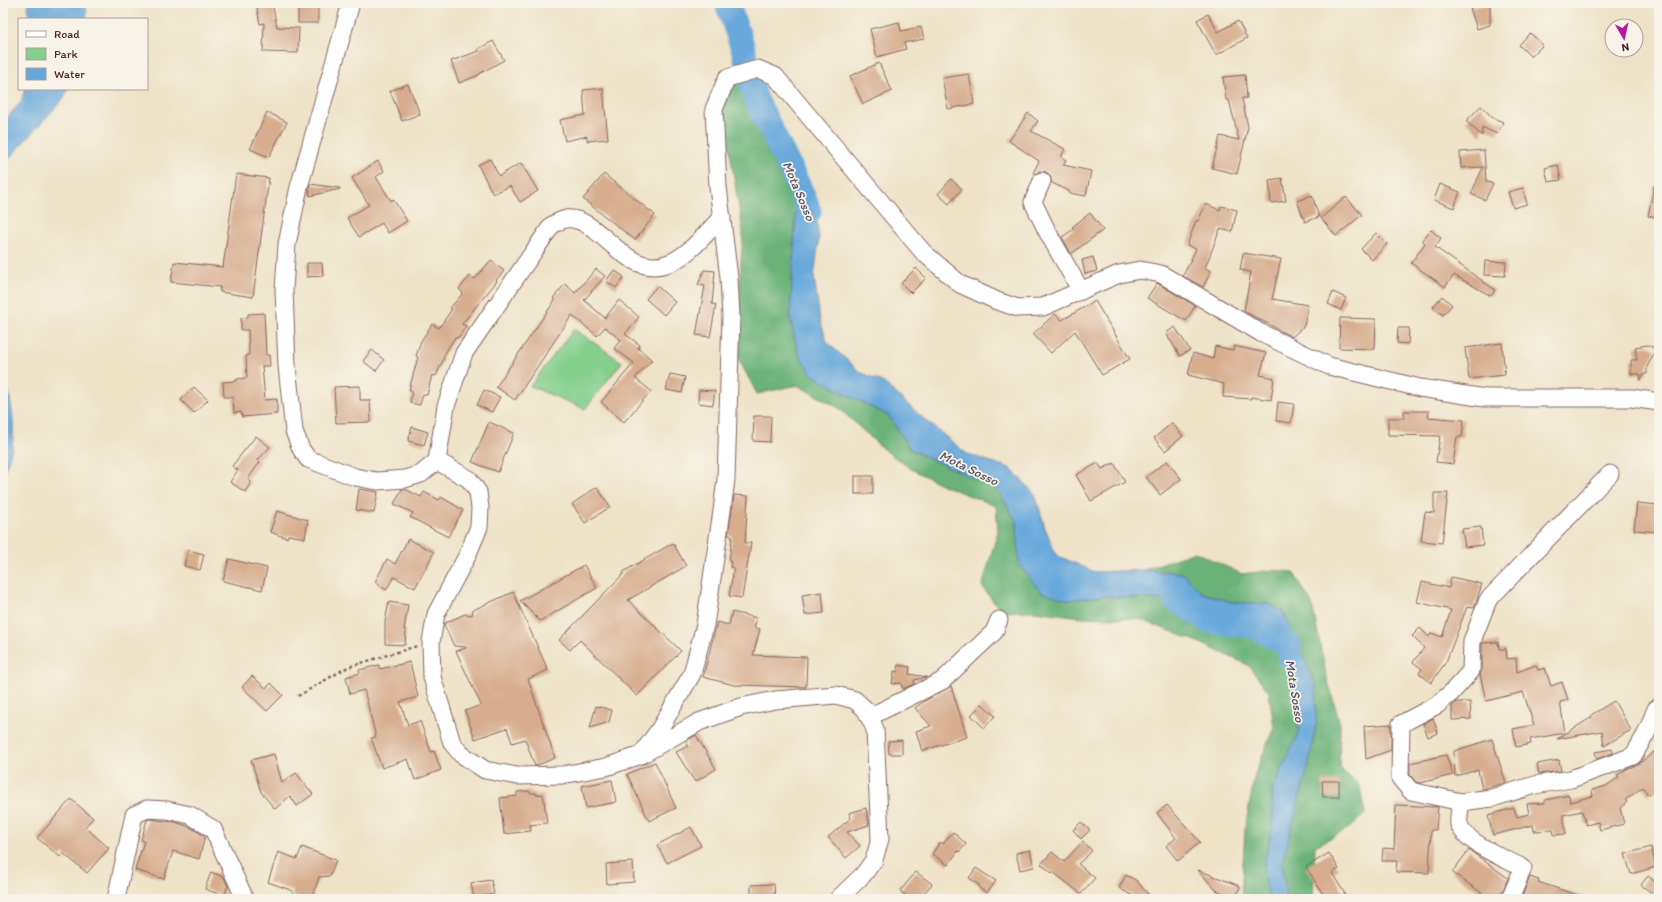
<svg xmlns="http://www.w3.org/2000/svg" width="1662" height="902" viewBox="0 0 1662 902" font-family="Itim,sans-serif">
<rect width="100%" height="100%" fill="#f7f3e8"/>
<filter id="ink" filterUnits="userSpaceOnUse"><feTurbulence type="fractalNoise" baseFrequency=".025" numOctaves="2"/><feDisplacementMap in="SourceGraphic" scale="8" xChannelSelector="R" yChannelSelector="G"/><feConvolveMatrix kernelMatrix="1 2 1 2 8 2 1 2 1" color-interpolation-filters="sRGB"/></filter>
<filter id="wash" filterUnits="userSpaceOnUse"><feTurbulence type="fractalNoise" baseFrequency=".012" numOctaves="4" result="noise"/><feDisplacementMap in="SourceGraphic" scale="16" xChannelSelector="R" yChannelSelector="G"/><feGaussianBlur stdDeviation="0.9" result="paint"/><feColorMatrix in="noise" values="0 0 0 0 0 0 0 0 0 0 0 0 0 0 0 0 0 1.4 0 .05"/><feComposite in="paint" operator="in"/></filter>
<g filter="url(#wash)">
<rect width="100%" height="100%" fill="#eee3c7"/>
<!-- green -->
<polygon fill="#84cf8c" stroke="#67775c" points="574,329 622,362 585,409 530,386"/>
<!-- forest -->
<g fill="#6bb278" stroke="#5a6852">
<polygon points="744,81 760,134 796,209 790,317 842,392 889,416 911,450 997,489 1017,522 1019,564 1068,600 1105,596 1166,600 1193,618 1233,617 1262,624 1288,663 1299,731 1272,791 1273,823 1263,870 1270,899 1241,899 1245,829 1255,774 1274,727 1269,692 1248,665 1196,641 1139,619 1081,617 1035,611 1002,612 982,587 998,531 996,506 945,486 911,469 882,448 839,408 797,385 757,394 735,352 743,233 723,108 730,87"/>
<polygon points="1195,552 1242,574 1273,570 1293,572 1312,604 1326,674 1340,724 1339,768 1360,786 1365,814 1349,828 1315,846 1313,899 1286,899 1282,863 1309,763 1316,724 1296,644 1283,612 1269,604 1232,602 1202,593 1182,573 1143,570"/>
</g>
<!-- water -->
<g fill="#67a8db" stroke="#586483">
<polygon points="28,3 87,3 86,19 29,19"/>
<polygon points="25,89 68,89 63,99 11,156 3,166 3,122 21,102"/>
<polygon points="795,162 813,193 819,238 814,277 820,320 827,342 860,372 884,383 924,419 967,454 1010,468 1035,494 1045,528 1056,555 1095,572 1143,570 1182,573 1202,593 1232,602 1269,604 1283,612 1316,686 1316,724 1309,763 1282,863 1286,899 1270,899 1263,870 1273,823 1272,791 1299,731 1288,663 1262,624 1233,617 1193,618 1166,600 1105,596 1068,600 1041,592 1019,564 1017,522 997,489 911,450 889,416 842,392 812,375 798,353 790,317 796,209"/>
<path d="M3 370C10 395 16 421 12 448 10 457 6 466 3 475Z"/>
</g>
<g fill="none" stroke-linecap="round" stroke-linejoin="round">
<!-- river -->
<g stroke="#67a8db" stroke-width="25">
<polyline points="727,3 743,48 755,97 801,191 809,212"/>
<polyline points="1175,599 1209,621 1254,626 1289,645 1290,656"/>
</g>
</g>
<g id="blocks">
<!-- building -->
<g fill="#d7ad8e">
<polygon points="256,3 272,3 277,27 299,28 298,53 263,52 264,23 260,24"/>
<polygon points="1490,3 1490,25 1477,29 1470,8"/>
<rect x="298" y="7" width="20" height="16"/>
<polygon points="1208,14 1218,32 1238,21 1247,38 1216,55 1197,20"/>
<polygon points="899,22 901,31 921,27 924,39 904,43 906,49 877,57 870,29"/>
<polygon points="1530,33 1543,45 1531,57 1519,45"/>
<polygon points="493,41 504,60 479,74 479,75 459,83 451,61 479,51 478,49"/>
<polygon points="879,63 892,91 863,104 850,76"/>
<polygon points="969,74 974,104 948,109 942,78"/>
<polygon points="1245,75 1247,98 1242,98 1248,127 1237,174 1212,168 1220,136 1239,140 1229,100 1226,100 1223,77"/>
<polygon points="408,84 420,114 402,121 390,91"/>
<polygon points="603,88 608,139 587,141 587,136 565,141 560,120 585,115 583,90"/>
<polygon points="1481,106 1493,118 1503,122 1497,134 1482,127 1482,136 1466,121"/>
<polygon points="267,112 287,122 269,157 250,149"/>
<polygon points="1028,113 1038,121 1031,131 1065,149 1061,157 1066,160 1063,165 1091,171 1086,196 1069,193 1069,191 1052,183 1050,175 1046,172 1040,171 1035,174 1033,173 1039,161 1009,141"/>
<polygon points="1484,150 1486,181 1493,184 1485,200 1471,194 1483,167 1461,168 1460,152"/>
<polygon points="490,159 499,176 521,163 538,191 520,202 510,186 493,194 478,165"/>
<polygon points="378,161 384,171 376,177 391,201 393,199 407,221 388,233 382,223 359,237 347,218 369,205 352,178"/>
<polygon points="1558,165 1561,180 1548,182 1545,168"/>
<polygon points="236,174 269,178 253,297 220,292 220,287 171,282 174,262 223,267"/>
<polygon points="604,174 655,215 635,240 583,199"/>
<polygon points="1282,178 1286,201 1271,203 1269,180"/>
<polygon points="951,179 962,189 949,204 938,194"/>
<polygon points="310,184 340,188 340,189 310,196 309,189"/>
<polygon points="1440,184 1460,192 1454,208 1434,200"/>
<polygon points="1654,186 1659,186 1658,218 1648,216"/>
<polygon points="1523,188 1527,204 1513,208 1508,192"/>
<polygon points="1312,195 1319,217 1305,222 1297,201"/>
<polygon points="1346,197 1362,215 1336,236 1321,218"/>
<polygon points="1206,204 1220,210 1221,206 1237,210 1232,232 1220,229 1205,268 1211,271 1203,287 1183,276 1196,249 1187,245 1196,221 1198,221"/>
<polygon points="1090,213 1103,230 1071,254 1062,237 1074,229 1072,227"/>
<polygon points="1431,230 1441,238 1435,247 1495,290 1491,296 1454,275 1445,287 1411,263 1425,243 1422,240"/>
<polygon points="1376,233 1387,244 1372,260 1361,249"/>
<polygon points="1243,253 1281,259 1272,299 1308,305 1304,326 1292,337 1244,311 1251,272 1240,270"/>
<polygon points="1093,257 1097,271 1085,274 1082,260"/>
<polygon points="491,260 504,271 496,280 497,281 462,324 466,326 458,338 455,337 443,357 444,358 436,376 432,375 427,395 423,394 420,405 410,403 412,391 409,390 418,357 416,356 421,341 432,324 439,328 452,309 450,308 463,293 459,289 470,276 475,279"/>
<polygon points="1485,261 1506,262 1505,276 1484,275"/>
<polygon points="307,263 322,263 323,276 307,277"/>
<polygon points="916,268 926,278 911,293 901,283"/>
<polygon points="596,269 605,276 584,300 605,318 619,300 639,317 625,334 640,345 638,348 652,360 635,378 651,391 624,422 601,402 634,363 614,348 621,340 605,327 597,336 572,315 515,400 496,387 555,300 553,298 565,284 575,293"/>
<polygon points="614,270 624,277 616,288 606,281"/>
<polygon points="704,270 715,271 712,304 716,305 710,337 696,335 705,286 698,285"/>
<polygon points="1157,283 1195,306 1186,321 1147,298"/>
<polygon points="657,286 675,302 664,315 646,299"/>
<polygon points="1333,292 1346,298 1341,310 1328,304"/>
<polygon points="1442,296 1452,305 1443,315 1433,307"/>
<polygon points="1095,301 1130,359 1102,375 1075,331 1051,353 1033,334 1055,314 1062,320"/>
<polygon points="264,313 266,355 269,355 270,366 262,366 265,400 277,399 277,414 242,417 241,412 234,413 233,397 224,397 223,382 237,381 237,379 247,378 246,356 249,355 248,330 241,330 241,318 248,317 248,314"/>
<polygon points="1340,318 1376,319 1375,349 1339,348"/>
<polygon points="1175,327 1190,350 1180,356 1166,333"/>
<polygon points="1398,328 1409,328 1408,344 1397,343"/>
<polygon points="1502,343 1505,375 1469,379 1465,348"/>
<polygon points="1648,345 1656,349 1647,367 1647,374 1644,374 1641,380 1640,374 1631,374 1631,360 1637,360 1635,347"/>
<polygon points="1215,346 1233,350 1234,346 1266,353 1260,375 1274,378 1271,400 1251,397 1251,399 1223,397 1224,384 1188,375 1193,353 1213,359"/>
<polygon points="372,350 384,360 376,371 363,361"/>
<polygon points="670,374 685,377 682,393 666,390"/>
<polygon points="360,386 360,400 370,400 371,422 336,423 334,387"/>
<polygon points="194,387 208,400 194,413 181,400"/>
<polygon points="484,390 500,397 492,412 477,405"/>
<polygon points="699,390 715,391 713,405 698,403"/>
<polygon points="1278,402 1294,404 1291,423 1276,421"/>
<polygon points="1404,411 1429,411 1428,417 1464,420 1462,437 1457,437 1453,464 1436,462 1440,436 1388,435 1388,418 1404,418"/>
<polygon points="754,416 771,416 770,442 753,441"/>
<polygon points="489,422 514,433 498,472 472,462"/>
<polygon points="1172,423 1183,436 1165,451 1154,438"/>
<polygon points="412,427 428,432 424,445 408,441"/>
<polygon points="256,436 270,447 258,460 260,462 248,479 251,482 245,492 230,482 238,470 232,466"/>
<polygon points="1167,461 1181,479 1160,495 1146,477"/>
<polygon points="1098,463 1102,469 1114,463 1125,482 1091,501 1076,475"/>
<rect x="855" y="476" width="18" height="18"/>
<polygon points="597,487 610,507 585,523 572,504"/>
<polygon points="359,489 378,492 374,513 356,510"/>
<polygon points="402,489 405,489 421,497 424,492 439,500 441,497 463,510 448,537 410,517 413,513 394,504"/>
<polygon points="1434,493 1448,493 1442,543 1421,541 1425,512 1434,513"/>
<polygon points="734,495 748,496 745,543 751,543 742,598 729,596 734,568 730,567 731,562 729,561 732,536 728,535"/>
<polygon points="1637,503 1659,505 1659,532 1634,530"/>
<polygon points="277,511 308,520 305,538 288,535 287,538 270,532"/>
<polygon points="1481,527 1483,545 1465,547 1462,529"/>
<polygon points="408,539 434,552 415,588 394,577 386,590 375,582 387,559 395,564"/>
<polygon points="673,543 686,566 628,600 681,651 637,696 580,640 570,650 559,640 624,573 623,572"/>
<polygon points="188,550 204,554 200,570 184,566"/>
<polygon points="229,559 267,568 262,590 223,581"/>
<polygon points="584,565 597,588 540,621 520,601"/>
<polygon points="1451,577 1482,584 1474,608 1467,607 1446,662 1431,683 1419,673 1422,669 1413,662 1424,648 1412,636 1420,628 1429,637 1431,633 1442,637 1451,610 1417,602 1422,582 1449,588"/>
<polygon points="513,592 548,670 528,679 555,758 535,766 525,739 512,743 507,728 475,739 465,711 481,705 456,651 466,648 466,647 454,646 444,625 445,623 465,614 472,615 473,610"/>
<polygon points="822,592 824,613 805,615 802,595"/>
<polygon points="389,602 408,605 404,630 406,630 405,645 385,644 385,622"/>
<polygon points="732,612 757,618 754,628 760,629 753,655 807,657 806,687 734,685 703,677 717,622 729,625"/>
<polygon points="1498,642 1499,649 1506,649 1507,659 1516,658 1517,672 1536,665 1538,670 1545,668 1551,686 1562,682 1568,700 1560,702 1565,733 1530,739 1531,744 1516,747 1513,729 1534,725 1523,692 1486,701 1480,674 1482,669 1482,643"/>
<polygon points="410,662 418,697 400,702 408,725 420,721 431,752 434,751 441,770 415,780 408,759 382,768 371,738 376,737 364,690 350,694 346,677 360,673 359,670 379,665 380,669"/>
<polygon points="898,665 910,667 909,674 927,677 914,680 914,684 905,688 902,688 901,683 892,684 894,671 897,672"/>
<polygon points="252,676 266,688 271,683 283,695 267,711 242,687"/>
<polygon points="951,686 967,737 922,751 916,731 931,726 915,708 923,702"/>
<polygon points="1614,701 1631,730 1604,746 1602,731 1557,739 1592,717 1591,715"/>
<polygon points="1456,702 1470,702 1471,719 1452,720 1452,706"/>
<polygon points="982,704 995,716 984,728 971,715"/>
<polygon points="596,706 612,710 609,722 590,728"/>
<polygon points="1433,718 1438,733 1428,737 1423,724"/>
<polygon points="1391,724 1391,750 1366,759 1364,726"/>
<polygon points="696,735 716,769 695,782 676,752 688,746 686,741"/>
<polygon points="1492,739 1506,783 1482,789 1478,770 1455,776 1454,751"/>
<polygon points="902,740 902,754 889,754 888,741"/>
<polygon points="1659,748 1659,788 1648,795 1643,787 1625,800 1627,802 1620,808 1624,824 1600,830 1598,822 1586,825 1582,811 1563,815 1566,834 1554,835 1553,830 1534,831 1533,825 1493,835 1488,815 1514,808 1517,817 1529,814 1527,804 1545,803 1545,800 1569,795 1570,802 1593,796 1592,790 1606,786 1619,777 1617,775 1625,770 1637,765"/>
<polygon points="1612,749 1613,753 1597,759 1595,752"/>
<polygon points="274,754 282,783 296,773 313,794 297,806 290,796 275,809 261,792 251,760"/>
<polygon points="1446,755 1453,775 1420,783 1416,782 1410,775 1410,763"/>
<polygon points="1559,760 1561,771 1539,774 1537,764"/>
<polygon points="655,762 676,808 649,821 627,774"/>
<polygon points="612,780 616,802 586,808 582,786"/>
<polygon points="1322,781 1339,781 1339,797 1323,797"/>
<polygon points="529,791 530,793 536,793 536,795 543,794 547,823 530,825 531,831 504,834 500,798 517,796 517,792"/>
<polygon points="71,799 93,818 85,827 109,848 87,873 63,853 60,857 37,838"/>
<polygon points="1167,805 1200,842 1178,861 1166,846 1176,838 1157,813"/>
<polygon points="1396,805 1438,807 1436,830 1431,830 1429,873 1396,872 1397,861 1382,861 1383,848 1394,849"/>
<polygon points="866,808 869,825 847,832 860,846 846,858 828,837 851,818 849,813"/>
<polygon points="149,819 175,822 190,827 205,836 199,859 173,851 164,879 135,870 144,841 141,840 147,820"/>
<polygon points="1081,822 1090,830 1081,839 1073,830"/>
<polygon points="691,827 701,846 667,863 657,845"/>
<polygon points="953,832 966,844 959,852 958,851 948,865 932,854 940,842 943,844"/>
<polygon points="1083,841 1092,851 1078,864 1095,878 1081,894 1053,872 1052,873 1041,864 1052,852 1064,862"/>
<polygon points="302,847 336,860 330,876 319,877 312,899 305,899 292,895 293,891 268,882 278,852 297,859"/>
<polygon points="1651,847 1656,867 1631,874 1625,854"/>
<polygon points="1030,850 1034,867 1020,870 1016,853"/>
<polygon points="1469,850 1508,878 1503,890 1497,899 1490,899 1452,872"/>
<polygon points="1329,853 1339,869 1332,873 1348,899 1326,899 1306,867"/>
<polygon points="633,862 634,882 607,884 606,864"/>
<polygon points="976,868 996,881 987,893 979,888 979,885 969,878"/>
<polygon points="1198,870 1240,886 1236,898 1216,890"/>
<polygon points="211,872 224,877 228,886 224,896 205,889"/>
<polygon points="916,872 932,884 919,899 910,899 900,891"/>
<polygon points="1126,875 1137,881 1152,899 1138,899 1119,888"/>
<polygon points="1648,876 1659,885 1652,893 1641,885"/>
<polygon points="1530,877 1539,880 1538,882 1583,897 1582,899 1530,899 1522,896"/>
<polygon points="491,880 494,894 474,898 471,883"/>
<polygon points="774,884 775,899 751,899 751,885"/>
</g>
</g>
</g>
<g filter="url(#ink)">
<use href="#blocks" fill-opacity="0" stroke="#836462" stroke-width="1"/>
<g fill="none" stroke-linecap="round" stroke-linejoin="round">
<defs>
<g id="minor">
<polyline points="351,3 299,187 287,244 284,290 287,366 294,431 301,449 308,459 355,477 377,481 405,479 421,474 437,461"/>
<polyline points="1042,181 1033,202 1048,233 1081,291"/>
<polyline points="869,717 942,681 994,632 999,620"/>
<path d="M641 755 606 767 562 775 517 776 485 770 461 754 452 743 432 677 431 642 436 614 467 556 479 527 480 508 478 492 469 479 437 461 446 406 464 353 552 225C556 223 561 220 566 219 599 215 624 278 666 264 687 258 706 233 722 217"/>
<polyline points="1461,802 1492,798 1535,785 1571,779 1633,756 1646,734 1656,709 1659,707"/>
<polyline points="116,899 134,815 147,809 167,810 190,815 213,829 245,899"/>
<polyline points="838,899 863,875 874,860 880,839 875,729 866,710 855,700 836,695 775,700 741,707 699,722 641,755 659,730 692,674 705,625 722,511 726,479 731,316 729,278 718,187 714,109 727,78 758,69 775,76 923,252 960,284 997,301 1018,308 1043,307 1119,274 1140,270 1161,274 1261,333 1329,366 1420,388 1485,398 1632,398 1659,402"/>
<path d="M1510 899 1523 868C1506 859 1465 843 1459 824 1458 818 1460 808 1461 802L1411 791 1400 778 1401 724 1437 705 1451 693 1471 671 1472 641 1488 600 1610 474"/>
</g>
</defs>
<!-- minor casing -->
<use href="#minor" stroke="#836462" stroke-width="19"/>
<!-- path -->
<polyline stroke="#836462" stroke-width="2.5" stroke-dasharray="3 3" stroke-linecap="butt" points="298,696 348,667 417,646"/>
<!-- minor -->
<use href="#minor" stroke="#fff" stroke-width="17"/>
</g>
</g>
<g text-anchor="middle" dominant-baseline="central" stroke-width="3.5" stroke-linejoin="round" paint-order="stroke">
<!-- water labels -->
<g font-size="13" font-style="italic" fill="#544f69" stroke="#f7f3e8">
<text transform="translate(799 191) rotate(67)">Mota Sosso</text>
<text transform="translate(969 468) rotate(26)">Mota Sosso</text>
<text transform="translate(1295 691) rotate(81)">Mota Sosso</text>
</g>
</g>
<!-- margin -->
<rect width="1662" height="902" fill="none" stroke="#f7f3e8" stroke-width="16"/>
<!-- legend -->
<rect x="18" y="18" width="130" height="72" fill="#f7f3e8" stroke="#b29e9c"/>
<rect x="26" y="31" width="20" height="6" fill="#ffffff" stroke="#b29e9c"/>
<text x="54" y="38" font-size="12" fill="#4a1f2b">Road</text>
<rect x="26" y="48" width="20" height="12" fill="#84cf8c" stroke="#b29e9c"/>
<text x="54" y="58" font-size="12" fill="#4a1f2b">Park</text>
<rect x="26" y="68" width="20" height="12" fill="#67a8db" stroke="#b29e9c"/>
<text x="54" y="78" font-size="12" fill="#4a1f2b">Water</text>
<!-- north arrow -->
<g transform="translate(1624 38) rotate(171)"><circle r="19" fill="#f7f3e8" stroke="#b29e9c"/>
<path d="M0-3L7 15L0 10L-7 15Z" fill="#b5179e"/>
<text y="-6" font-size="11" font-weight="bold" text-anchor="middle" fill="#4a1f2b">N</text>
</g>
</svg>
